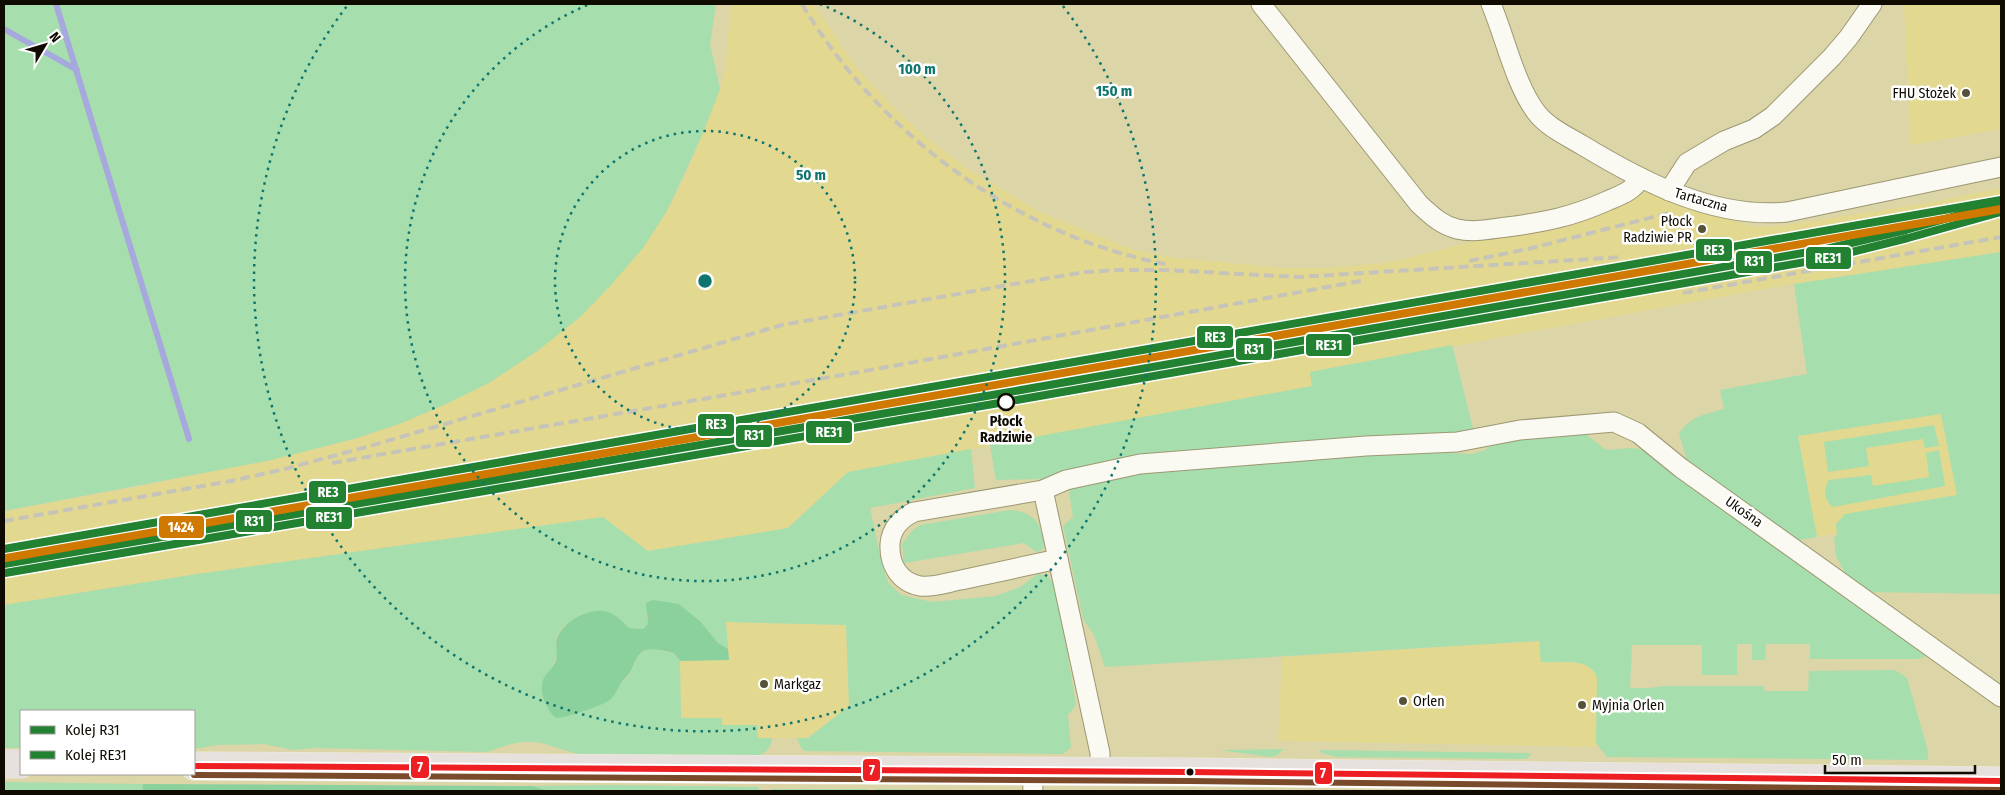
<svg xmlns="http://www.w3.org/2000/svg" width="2005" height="795" viewBox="0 0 2005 795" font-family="'Fira Sans Condensed',sans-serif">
<rect width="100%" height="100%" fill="#dbd5a7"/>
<!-- built -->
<g fill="#e3d890">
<polygon points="731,4 813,4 857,68 891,105 927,138 965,167 1040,212 1131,249 1169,257 1282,268 1329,268 1392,262 1487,238 1545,230 1601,213 1647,192 1681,207 1756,227 1786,225 1927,203 2001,188 2001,252 1782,286 1311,372 1313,386 849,472 788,528 648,551 603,518 197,574 4,605 4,511 143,486 354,439 402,423 487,384 536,352 580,317 643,248 667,211 685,177 720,89 725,70"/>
<polygon points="1904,4 2001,4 2001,129 1910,145"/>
<polygon points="1964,389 1985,509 1817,537 1795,421"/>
<polygon points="726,622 846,625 849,706 807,738 758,738 757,725 722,725 721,718 681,718 680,661 729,660"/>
<polygon points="1619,636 1605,747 1278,741 1282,657"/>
</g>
<!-- green -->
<g fill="#a6dead">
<polygon points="4,4 716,4 710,44 720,89 701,138 667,211 643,248 611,285 580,317 536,352 487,384 446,404 402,423 354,439 267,461 4,511"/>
<path d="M2001 252V594L1867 592 1846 575 1836 556 1834 539 1837 534 1836 524 1845 514 1957 495 1941 414 1798 436 1817 537 1795 541 1688 463 1679 434C1689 417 1705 414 1724 409L1720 390 1807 374 1794 284Z"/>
<polygon points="1452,345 1473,428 1469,434 1038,479 996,480 990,445 1312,386 1310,372"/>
<polygon points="1934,425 1939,446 1925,448 1923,439 1866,448 1869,466 1828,472 1824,442"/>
<path d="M1559 435H1587L1606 450 1631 448 1646 450 1934 653 1918 659H1810V644H1766L1765 660H1752V644H1737V675H1702V645H1632L1630 688H1649L1665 686H1764V691H1808L1809 671 1895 670 1907 678 1928 751V760L1607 757 1596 743 1597 677C1588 656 1560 664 1541 662L1539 641 1105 667 1094 635 1083 619 1063 526 1073 517 1068 486 1133 471 1429 447 1446 453 1472 454 1485 450 1497 441Z"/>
<path d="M971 449 975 488 870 508 882 564 888 582 901 595 932 602 996 596 1020 587 1038 574 1047 576 1054 583 1057 591 1076 705 1068 715 1071 747 1063 754 805 751 801 748 797 738H808L849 706 846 625 726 622 728 649 718 643 701 622 679 604 646 615 648 624 643 629 629 628C623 622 616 614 607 612 591 607 559 622 556 640 555 643 557 648 557 652 556 663 551 670 543 679L576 714 615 694 622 681 629 676 639 654 646 650 654 649 674 653 680 661 681 718H722V725H757L758 738H772C771 748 766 754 756 756L585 755C565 753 545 740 525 742 512 742 499 748 487 752L315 748 293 750 264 744 218 745 194 749V711H21V748H4V605L197 574 603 517 648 551 788 528 848 472Z"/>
<path d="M1939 450 1945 486 1833 507C1824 500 1823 490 1829 480L1871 475 1873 486 1929 477 1926 453Z"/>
<path d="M1010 510C1035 512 1042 524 1044 547L1041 551 1036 552 1024 543 904 563 902 544 912 531 920 525Z"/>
<polygon points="1284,749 1277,755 1270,757 1220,750"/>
<polygon points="1319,750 1531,753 1528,758 1524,759 1336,757 1322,753"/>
<polygon points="4,782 143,784 142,791 4,791"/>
<polygon points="607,785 759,787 758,791 549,791 532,786"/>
<rect x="772" y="789" width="94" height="2"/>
<polygon points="876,789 932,790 932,791 876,791"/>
</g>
<!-- forest -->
<g fill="#8bd19d">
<path d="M653 600 679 604 701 622 718 643 728 649 729 660 680 661 674 653C664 651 653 647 643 651 635 656 634 667 629 674 627 677 623 679 621 683 618 688 616 694 611 699 605 705 565 718 556 718 547 710 539 694 543 680 545 673 553 669 556 661 558 654 555 645 557 638 563 621 591 606 608 612 617 615 623 622 629 628L643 629 648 624 646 603Z"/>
<polygon points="143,784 532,786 549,791 142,791"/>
</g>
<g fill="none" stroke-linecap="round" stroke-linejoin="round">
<!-- stream -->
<g stroke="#a7a8de" stroke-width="6">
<polyline points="56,4 189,439"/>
<polyline points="4,29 77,70"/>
</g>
<defs>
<g id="street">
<path d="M1261 4 1419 204C1431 215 1441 225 1457 229 1474 233 1490 229 1507 227 1545 222 1571 217 1607 201 1621 195 1633 191 1641 178"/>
<path d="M1491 4C1505 37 1515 84 1536 112 1547 127 1567 136 1582 145 1643 182 1714 219 1787 212L2001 167"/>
<polyline points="1669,191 1687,163 1724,141 1754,129 1773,116 1832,57 1849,37 1872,4"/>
<polyline points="1043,490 1058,559"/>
<polyline points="1032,772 1033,791"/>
<path d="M1100 772V753L1058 559C1026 566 994 573 961 580 949 582 933 588 920 586 899 582 889 564 890 544 891 529 901 518 914 512L1043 490 1066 480 1140 464 1366 446 1457 442 1520 430 1614 422 1638 433 1681 468 2001 697"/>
</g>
<g id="primary">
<polyline points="4,764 21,764"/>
<polyline points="194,766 1190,772 2001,781"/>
</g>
</defs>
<!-- street casing -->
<use href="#street" stroke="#9d9873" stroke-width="21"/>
<!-- primary casing -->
<use href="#primary" stroke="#efecd7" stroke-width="29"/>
<!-- street -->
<use href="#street" stroke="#faf9f2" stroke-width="19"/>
<!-- primary -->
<use href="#primary" stroke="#e7e1dd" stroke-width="28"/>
<!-- rail -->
<g stroke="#c6c4b8" stroke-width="4" stroke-dasharray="10 5" stroke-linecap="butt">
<path d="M802 4C880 136 1019 237 1170 265"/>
<polyline points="1469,261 1532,248 1673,212"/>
<polyline points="1683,293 2001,237"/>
<polyline points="332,463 865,371 1366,280"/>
<polyline points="4,521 231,481 285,469 370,446 782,325 1014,284 1085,272 1118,270 1164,270 1298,277 1623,257"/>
</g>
<defs>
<polyline id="bus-1" points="194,766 1190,772 2001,781"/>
<polyline id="bus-2" points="194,775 1190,781 2001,790"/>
</defs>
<!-- bus-1 casing -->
<use href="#bus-1" stroke="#fff" stroke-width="10"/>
<!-- bus-2 casing -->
<use href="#bus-2" stroke="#fff" stroke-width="10"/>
<!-- bus-1 -->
<use href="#bus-1" stroke="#ee1f23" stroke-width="6"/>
<!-- bus-2 -->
<use href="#bus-2" stroke="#7a4b2a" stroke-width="6"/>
<defs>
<polyline id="rail-1" points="4,564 1004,393 1826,249 1906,230 2001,203"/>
<polyline id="rail-2" points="5,573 1005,402 1828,258 1908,238 2001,212"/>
<polyline id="rail-3" points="4,549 2001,200"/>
<polyline id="rail-4" points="6,558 2001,209"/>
</defs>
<!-- rail-1 casing -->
<use href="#rail-1" stroke="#fff" stroke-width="11"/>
<!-- rail-2 casing -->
<use href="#rail-2" stroke="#fff" stroke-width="11"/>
<!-- rail-3 casing -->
<use href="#rail-3" stroke="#fff" stroke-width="11"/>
<!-- rail-4 casing -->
<use href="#rail-4" stroke="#fff" stroke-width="11"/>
<!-- rail-1 -->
<use href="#rail-1" stroke="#238132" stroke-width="8"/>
<!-- rail-2 -->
<use href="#rail-2" stroke="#238132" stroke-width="8"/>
<!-- rail-3 -->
<use href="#rail-3" stroke="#238132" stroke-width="8"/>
<!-- rail-4 -->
<use href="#rail-4" stroke="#cf7900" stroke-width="8"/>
</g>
<!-- distance rings -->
<g fill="none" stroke="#0f766e" stroke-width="2.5" stroke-dasharray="2.5 5">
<circle cx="705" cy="281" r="150"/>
<path d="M820 4A300 300 0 1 1 590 4"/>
<path d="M1063 6A451 451 0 1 1 347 6"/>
</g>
<!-- markers -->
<g fill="#56523a" stroke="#fff" stroke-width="2">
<circle cx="1966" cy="93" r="5"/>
<circle cx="1702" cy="229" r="5"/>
<circle cx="764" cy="684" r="5"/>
<circle cx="1403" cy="701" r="5"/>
<circle cx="1582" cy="705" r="5"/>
</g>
<circle fill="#fff" stroke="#0f0b00" stroke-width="2.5" cx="1006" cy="402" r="8"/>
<circle fill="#0f0b00" stroke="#fff" stroke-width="2" cx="1190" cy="772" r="4.5"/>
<g text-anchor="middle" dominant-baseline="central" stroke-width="5" stroke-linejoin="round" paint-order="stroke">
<!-- poi labels -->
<g font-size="14" fill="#0f0b00" stroke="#fff" text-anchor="start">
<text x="1956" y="93" text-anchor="end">FHU Stożek</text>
<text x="1692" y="221" text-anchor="end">Płock<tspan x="1692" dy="16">Radziwie PR</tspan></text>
<text x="774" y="684">Markgaz</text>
<text x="1413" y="701">Orlen</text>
<text x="1592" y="705">Myjnia Orlen</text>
</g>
<!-- street labels -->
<g font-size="14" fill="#0f0b00" stroke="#fff">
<text transform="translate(1701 200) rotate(16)">Tartaczna</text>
<text transform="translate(1744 512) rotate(35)">Ukośna</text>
</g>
<!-- stop labels -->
<g font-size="14" font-weight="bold" fill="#0f0b00" stroke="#fff">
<text x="1006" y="421">Płock<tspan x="1006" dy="16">Radziwie</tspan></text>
</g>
</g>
<circle cx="705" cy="281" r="8" fill="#0f766e" stroke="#fff" stroke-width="2.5"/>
<g font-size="15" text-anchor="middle" font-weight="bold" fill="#0f766e" stroke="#fff" stroke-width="5" stroke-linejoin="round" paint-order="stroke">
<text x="917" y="74">100 m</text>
<text x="1114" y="96">150 m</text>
<text x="811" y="180">50 m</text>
</g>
<g stroke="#fff" stroke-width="2">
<rect x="1695" y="238" width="38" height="24" rx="5" fill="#238132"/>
<rect x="1805" y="246" width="47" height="24" rx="5" fill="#238132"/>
<rect x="1735" y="250" width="38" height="24" rx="5" fill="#238132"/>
<rect x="1196" y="325" width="38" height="24" rx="5" fill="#238132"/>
<rect x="1305" y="333" width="47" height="24" rx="5" fill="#238132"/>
<rect x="1235" y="337" width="38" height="24" rx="5" fill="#238132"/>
<rect x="697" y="413" width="38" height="24" rx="5" fill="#238132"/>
<rect x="805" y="420" width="48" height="24" rx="5" fill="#238132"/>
<rect x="735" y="424" width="38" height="24" rx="5" fill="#238132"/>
<rect x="308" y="480" width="39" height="24" rx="5" fill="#238132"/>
<rect x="305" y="506" width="48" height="24" rx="5" fill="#238132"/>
<rect x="235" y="509" width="38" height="24" rx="5" fill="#238132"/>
<rect x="158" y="515" width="47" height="24" rx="5" fill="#cf7900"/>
<rect x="410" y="755" width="20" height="24" rx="5" fill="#ee1f23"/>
<rect x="862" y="758" width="19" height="24" rx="5" fill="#ee1f23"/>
<rect x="1314" y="761" width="19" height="24" rx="5" fill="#ee1f23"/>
</g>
<g font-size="14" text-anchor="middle" font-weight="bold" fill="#fff">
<text x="1714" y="255">RE3</text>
<text x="1828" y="263">RE31</text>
<text x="1754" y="266">R31</text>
<text x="1215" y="342">RE3</text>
<text x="1329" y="350">RE31</text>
<text x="1254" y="354">R31</text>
<text x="716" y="429">RE3</text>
<text x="829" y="437">RE31</text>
<text x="754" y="440">R31</text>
<text x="328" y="497">RE3</text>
<text x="329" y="522">RE31</text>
<text x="254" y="526">R31</text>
<text x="181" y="532">1424</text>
<text x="420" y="772">7</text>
<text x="872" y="775">7</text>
<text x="1323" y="778">7</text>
</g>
<!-- border -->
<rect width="2005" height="795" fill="none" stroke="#0f0b00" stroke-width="10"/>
<!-- legend -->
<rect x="20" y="710" width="175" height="65" fill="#ffffff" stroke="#9f9d99"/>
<rect x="30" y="726" width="25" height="8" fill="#238132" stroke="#9f9d99"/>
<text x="65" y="735" font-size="15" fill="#0f0b00">Kolej R31</text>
<rect x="30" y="751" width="25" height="8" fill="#238132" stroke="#9f9d99"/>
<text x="65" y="760" font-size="15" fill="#0f0b00">Kolej RE31</text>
<!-- north arrow -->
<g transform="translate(45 45) rotate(52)" stroke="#ffffff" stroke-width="4" paint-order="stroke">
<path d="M0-4L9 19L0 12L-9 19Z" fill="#0f0b00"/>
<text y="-8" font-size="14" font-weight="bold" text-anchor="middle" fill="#0f0b00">N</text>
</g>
<!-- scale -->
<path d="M1825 765v8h150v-8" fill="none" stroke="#0f0b00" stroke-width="2.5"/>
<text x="1832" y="765" font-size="15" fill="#0f0b00" stroke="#ffffff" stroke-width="4" paint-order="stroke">50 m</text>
</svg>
